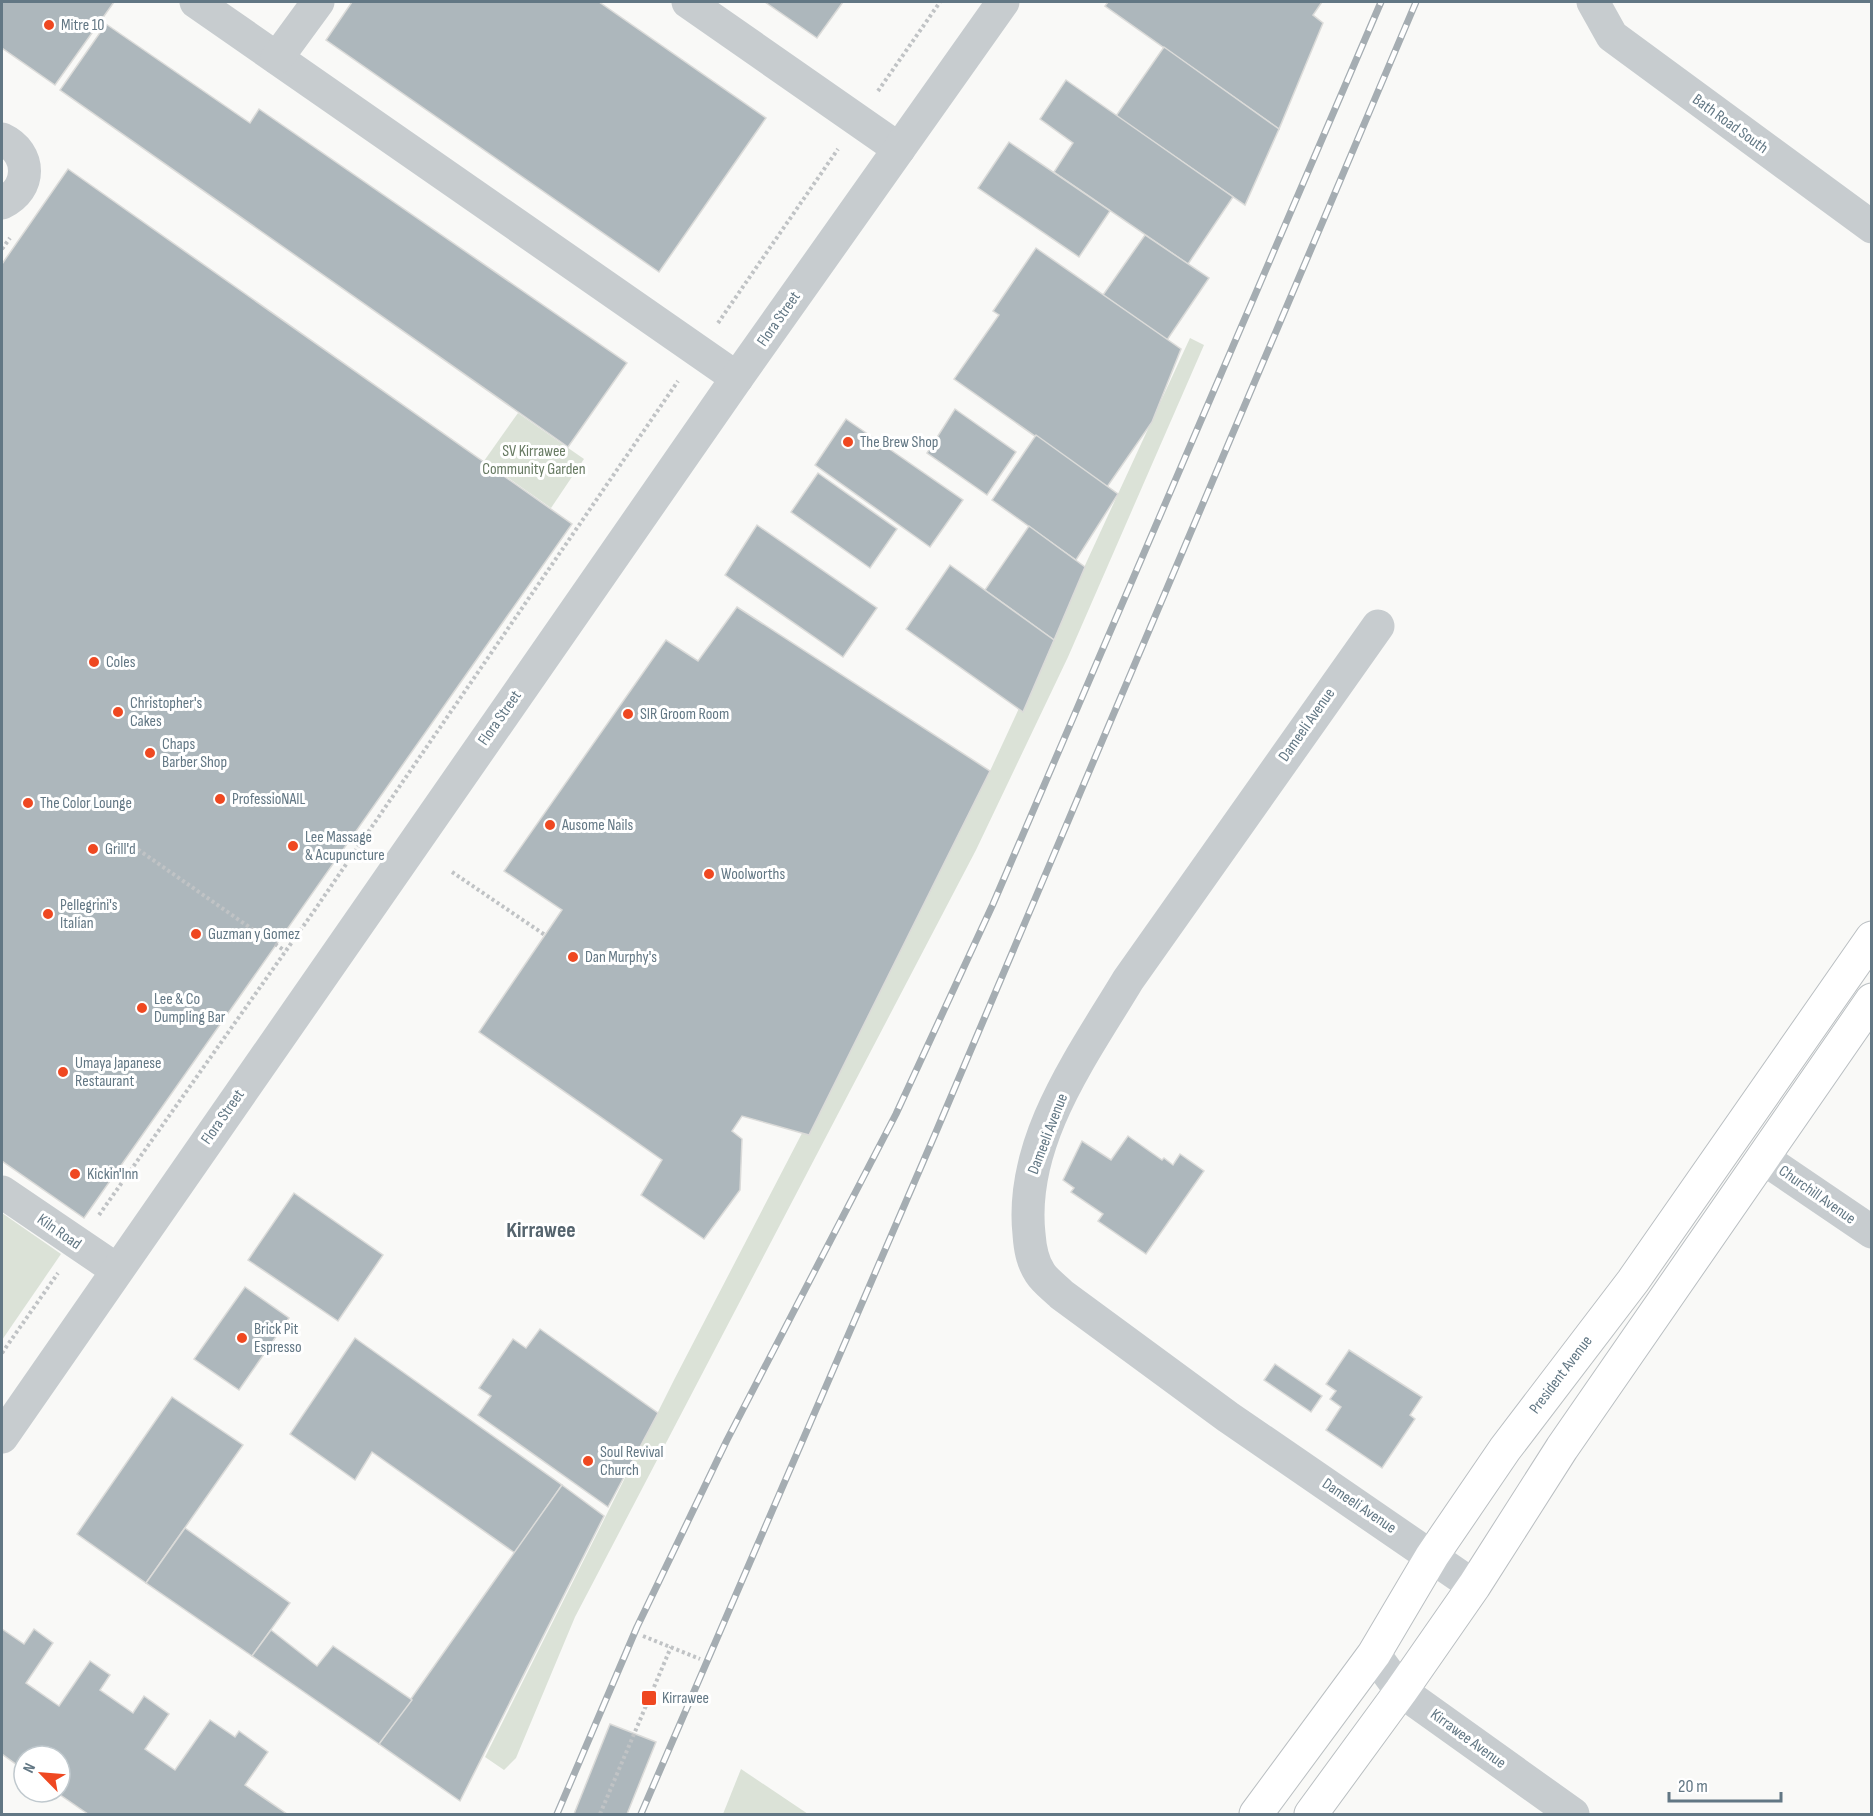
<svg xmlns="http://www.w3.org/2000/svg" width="1873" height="1816" viewBox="0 0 1873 1816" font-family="'Sofia Sans Condensed',sans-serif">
<rect width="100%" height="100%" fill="#f9f9f7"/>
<!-- green -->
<g fill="#dbe2d7">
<polygon points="1190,338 1204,345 1068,657 976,850 575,1617 516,1758 504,1770 485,1757 675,1378 990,771"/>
<polygon points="518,413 584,459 551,508 484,461"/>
<polygon points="2,1213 61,1254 2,1340"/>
<polygon points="741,1769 808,1814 723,1814"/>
</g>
<!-- building -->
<g fill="#adb7bc" stroke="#dbdbd9" stroke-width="1.5">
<polygon points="2,2 114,2 55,85 2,48"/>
<polygon points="352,2 599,2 766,118 659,272 326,40"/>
<polygon points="765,2 843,2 817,38"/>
<polygon points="1108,2 1322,2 1313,15 1323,23 1279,129 1105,6"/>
<polygon points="106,24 250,123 259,109 627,363 568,447 60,90"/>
<polygon points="1164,47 1279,129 1245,205 1116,116"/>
<polygon points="1066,80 1233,197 1188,264 1054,172 1073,143 1040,119"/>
<polygon points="1009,142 1110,211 1079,257 978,188"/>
<polygon points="68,169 572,524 84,1218 2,1161 2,264"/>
<polygon points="1145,235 1209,278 1167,340 1103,295"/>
<polygon points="1036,248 1181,349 1152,422 1107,487 954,379 999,315 993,311"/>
<polygon points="955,409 1016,452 987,495 927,453"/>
<polygon points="846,419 963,500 930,547 815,465"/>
<polygon points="1036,435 1118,494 1076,560 992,500"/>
<polygon points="818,473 897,529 870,568 791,512"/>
<polygon points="757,525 877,608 843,657 725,575"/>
<polygon points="1029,526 1085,567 1054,640 985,590"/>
<polygon points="950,565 1054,640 1023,712 906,629"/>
<polygon points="737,607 990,771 809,1135 742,1116 732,1131 742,1139 740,1190 704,1239 641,1195 662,1160 479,1032 562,910 504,871 666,640 698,661"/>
<polygon points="1128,1136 1162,1160 1164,1158 1173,1165 1180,1154 1204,1171 1146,1254 1098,1221 1103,1214 1071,1192 1074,1188 1063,1180 1082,1141 1111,1160"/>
<polygon points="294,1193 383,1255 338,1321 248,1260"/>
<polygon points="245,1287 289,1318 239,1390 194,1359"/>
<polygon points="540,1329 658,1413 608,1507 478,1415 491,1396 479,1388 513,1339 526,1348"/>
<polygon points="355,1338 562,1485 515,1553 372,1452 355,1480 290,1434"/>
<polygon points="1349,1350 1422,1397 1410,1415 1415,1419 1382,1468 1326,1430 1341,1407 1330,1399 1336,1391 1326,1384"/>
<polygon points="1275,1364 1322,1396 1311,1412 1264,1380"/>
<polygon points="172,1397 243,1445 146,1583 77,1534"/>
<polygon points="562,1485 604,1516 460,1801 379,1744"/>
<polygon points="185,1528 290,1603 252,1656 146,1583"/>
<polygon points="2,1629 24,1644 34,1629 53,1643 26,1683 59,1706 90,1661 110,1675 100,1690 133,1713 144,1696 169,1714 145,1749 175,1770 210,1720 235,1737 239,1731 268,1752 245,1785 287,1814 88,1814 56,1792 60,1792 60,1756 24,1756 24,1770 2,1754"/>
<polygon points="271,1630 317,1666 333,1646 412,1700 379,1744 252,1656"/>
<polygon points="610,1724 656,1742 627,1814 574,1814"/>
</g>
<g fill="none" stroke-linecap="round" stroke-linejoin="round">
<defs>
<g id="major">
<polyline points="1256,1814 1374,1654 1432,1556 1505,1449 1633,1281 1872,938"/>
<polyline points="1311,1814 1401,1691 1474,1586 1562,1448 1872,1000"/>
</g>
</defs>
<!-- major casing -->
<use href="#major" stroke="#babfc2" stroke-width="35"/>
<!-- path -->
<g stroke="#c0c3c5" stroke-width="4" stroke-dasharray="3 3" stroke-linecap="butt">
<polyline points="878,91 940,2"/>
<polyline points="2,249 10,238"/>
<polyline points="718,323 838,149"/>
<polyline points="133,846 262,936"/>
<polyline points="452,872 545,935"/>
<polyline points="275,944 285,951"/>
<polyline points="99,1215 314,911 678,381"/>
<polyline points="2,1353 58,1273"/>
<polyline points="643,1636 700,1659"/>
<polyline points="600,1814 671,1647"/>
</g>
<!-- minor -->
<g stroke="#c7cccf" stroke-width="33">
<polyline points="196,2 737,378"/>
<polyline points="688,2 899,149"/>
<polyline points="1593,2 1612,36 1872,227"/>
<polyline points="277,58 318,2"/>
<path d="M2 139C32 153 32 189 2 203"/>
<path d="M1378 626 1128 980C1083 1055 1019 1141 1029 1234 1030 1248 1032 1261 1040 1273 1045 1281 1055 1288 1062 1295L1228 1417 1474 1586"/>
<polyline points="1763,1158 1872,1232"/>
<polyline points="2,1192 117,1270"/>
<polyline points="2,1437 737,378 1003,2"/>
<polyline points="1374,1654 1401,1691 1573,1814"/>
</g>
<!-- major -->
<use href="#major" stroke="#fff" stroke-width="33"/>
<defs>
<g id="rail">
<polyline points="557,1814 637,1627 727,1440 896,1114 993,904 1381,2"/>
<polyline points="641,1814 936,1132 1416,2"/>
</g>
</defs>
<!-- rail casing -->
<use href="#rail" stroke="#a5adb2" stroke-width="7"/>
<!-- rail -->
<use href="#rail" stroke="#fff" stroke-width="4.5" stroke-dasharray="14" stroke-linecap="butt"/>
</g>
<!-- markers -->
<g fill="#ef4821" stroke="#fff" stroke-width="2">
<circle cx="49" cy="25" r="6"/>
<circle cx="848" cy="442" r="6"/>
<circle cx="94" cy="662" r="6"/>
<circle cx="118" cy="712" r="6"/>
<circle cx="628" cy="714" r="6"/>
<circle cx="150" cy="753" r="6"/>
<circle cx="220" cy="799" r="6"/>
<circle cx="28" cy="803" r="6"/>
<circle cx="550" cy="825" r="6"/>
<circle cx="293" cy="846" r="6"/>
<circle cx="93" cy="849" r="6"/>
<circle cx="709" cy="874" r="6"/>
<circle cx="48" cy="914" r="6"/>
<circle cx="196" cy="934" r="6"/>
<circle cx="573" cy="957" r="6"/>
<circle cx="142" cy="1008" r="6"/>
<circle cx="63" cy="1072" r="6"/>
<circle cx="75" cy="1174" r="6"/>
<circle cx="242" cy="1338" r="6"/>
<circle cx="588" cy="1461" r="6"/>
<rect x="641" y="1690" width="16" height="16" rx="3"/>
</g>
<g text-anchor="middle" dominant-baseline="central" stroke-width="6" stroke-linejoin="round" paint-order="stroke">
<!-- poi labels -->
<g font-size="16" fill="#627784" stroke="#fff" text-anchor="start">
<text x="61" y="25">Mitre 10</text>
<text x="860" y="442">The Brew Shop</text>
<text x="106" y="662">Coles</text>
<text x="130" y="703">Christopher's<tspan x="130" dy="18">Cakes</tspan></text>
<text x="640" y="714">SIR Groom Room</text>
<text x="162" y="744">Chaps<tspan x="162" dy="18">Barber Shop</tspan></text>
<text x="232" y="799">ProfessioNAIL</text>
<text x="40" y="803">The Color Lounge</text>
<text x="562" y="825">Ausome Nails</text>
<text x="305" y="837">Lee Massage<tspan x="305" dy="18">&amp; Acupuncture</tspan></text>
<text x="105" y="849">Grill'd</text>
<text x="721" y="874">Woolworths</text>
<text x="60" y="905">Pellegrini's<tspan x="60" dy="18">Italian</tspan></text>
<text x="208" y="934">Guzman y Gomez</text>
<text x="585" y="957">Dan Murphy's</text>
<text x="154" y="999">Lee &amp; Co<tspan x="154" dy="18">Dumpling Bar</tspan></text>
<text x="75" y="1063">Umaya Japanese<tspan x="75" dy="18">Restaurant</tspan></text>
<text x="87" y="1174">Kickin'Inn</text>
<text x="254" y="1329">Brick Pit<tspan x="254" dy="18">Espresso</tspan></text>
<text x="600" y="1452">Soul Revival<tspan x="600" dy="18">Church</tspan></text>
<text x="662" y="1698">Kirrawee</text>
</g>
<!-- street labels -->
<g font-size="16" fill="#627784" stroke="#fff">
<text transform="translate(1730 124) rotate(36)">Bath Road South</text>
<text transform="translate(779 319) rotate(-55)">Flora Street</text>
<text transform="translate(500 718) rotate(-55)">Flora Street</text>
<text transform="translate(1307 725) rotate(-55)">Dameeli Avenue</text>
<text transform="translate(223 1117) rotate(-55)">Flora Street</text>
<text transform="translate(1048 1134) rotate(-69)">Dameeli Avenue</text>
<text transform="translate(1817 1195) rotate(35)">Churchill Avenue</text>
<text transform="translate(59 1232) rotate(35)">Kiln Road</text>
<text transform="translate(1561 1375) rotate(-53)">President Avenue</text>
<text transform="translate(1359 1506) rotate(34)">Dameeli Avenue</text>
<text transform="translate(1468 1739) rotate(36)">Kirrawee Avenue</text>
</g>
<!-- park labels -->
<g font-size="16" fill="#677a62" stroke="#fff">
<text x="534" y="451">SV Kirrawee<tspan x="534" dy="18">Community Garden</tspan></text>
</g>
<!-- district labels -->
<g font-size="22" font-weight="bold" fill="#55646e" stroke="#fff">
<text x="541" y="1230">Kirrawee</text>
</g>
</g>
<!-- border -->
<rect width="1873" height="1816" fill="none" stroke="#627784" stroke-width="6"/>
<!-- north arrow -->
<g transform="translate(42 1774) rotate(295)"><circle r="28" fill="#ffffff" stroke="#c0c9ce" stroke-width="1.5"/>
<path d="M0-4.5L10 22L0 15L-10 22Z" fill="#ef4821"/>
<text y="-9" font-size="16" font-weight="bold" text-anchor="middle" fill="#627784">N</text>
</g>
<!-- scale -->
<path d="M1669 1792v9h112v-9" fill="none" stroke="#627784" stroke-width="3"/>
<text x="1678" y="1792" font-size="18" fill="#627784" stroke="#ffffff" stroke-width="4.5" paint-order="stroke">20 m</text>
</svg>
